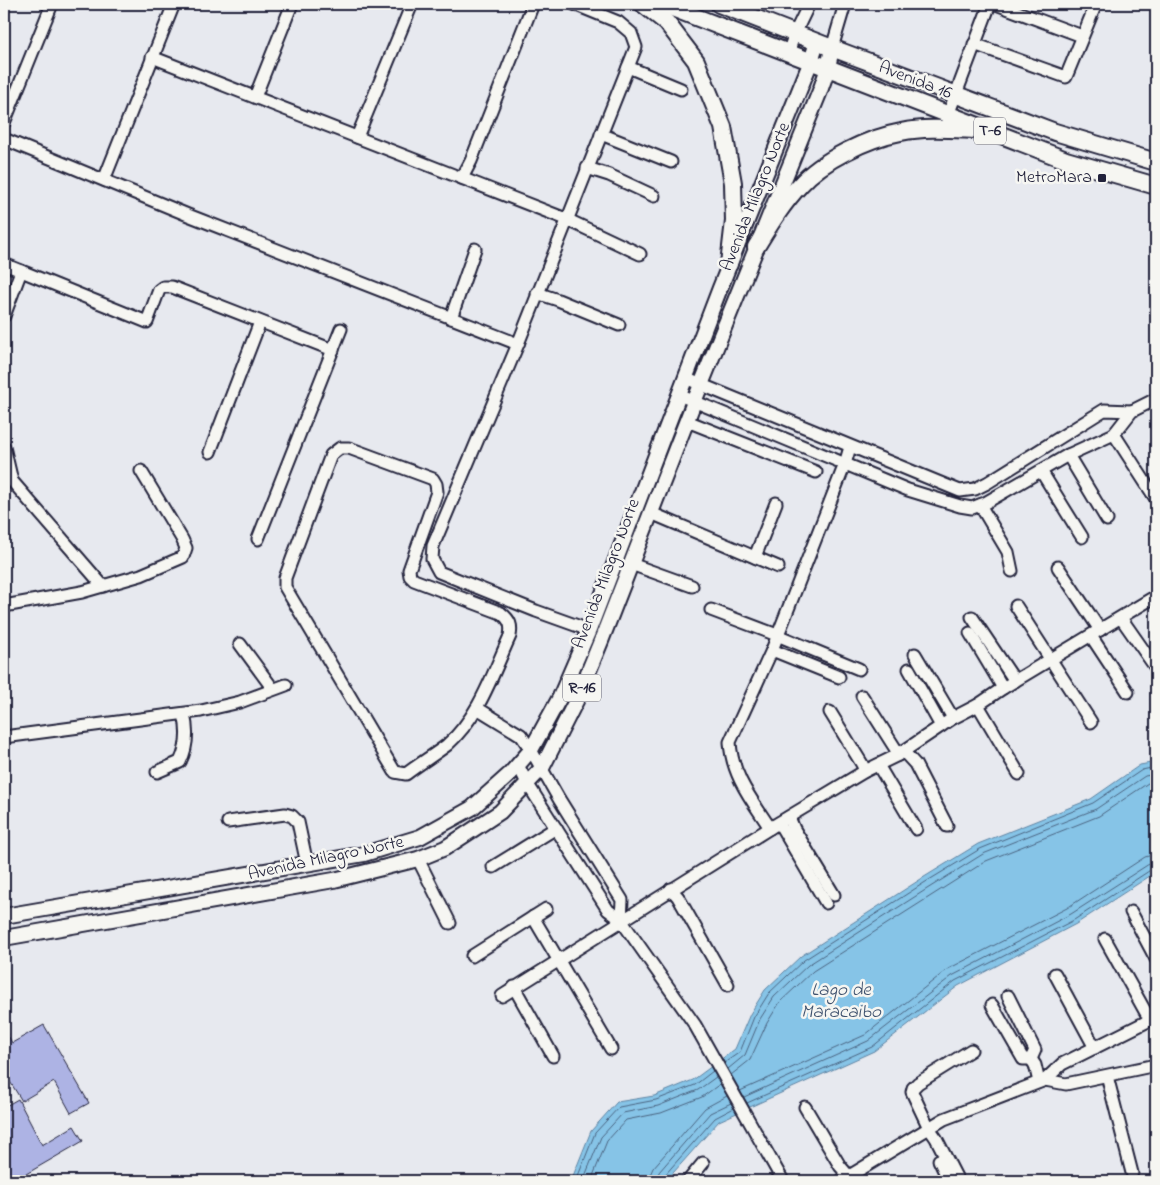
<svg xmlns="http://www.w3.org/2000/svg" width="1160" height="1185" viewBox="0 0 1160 1185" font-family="'Indie Flower',sans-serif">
<rect width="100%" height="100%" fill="#e7e9ef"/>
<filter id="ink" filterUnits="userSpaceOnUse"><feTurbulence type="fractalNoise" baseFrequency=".02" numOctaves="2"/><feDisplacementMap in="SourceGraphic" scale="10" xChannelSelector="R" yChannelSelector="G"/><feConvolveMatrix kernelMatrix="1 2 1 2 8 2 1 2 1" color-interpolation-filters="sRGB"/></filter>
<g filter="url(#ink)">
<!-- water -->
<polygon fill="#86c4e7" stroke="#5e83a2" points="1156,762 1156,872 1076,924 958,986 874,1051 719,1121 666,1181 571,1181 591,1131 617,1102 654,1096 693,1080 735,1049 750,1014 765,990 801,956 921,879 978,844 1091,799 1140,765"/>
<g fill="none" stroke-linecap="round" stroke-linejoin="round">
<!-- shore -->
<g stroke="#4a6380" stroke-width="1">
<polyline points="724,1063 740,1052 754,1017 769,993 804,960 924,883 980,849 1093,803 1142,770 1156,767"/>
<polyline points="728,1069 745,1055 760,1019 774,997 808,965 927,889 983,854 1096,809 1145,776 1156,774"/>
<polyline points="731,1075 750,1060 767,1023 780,1002 813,971 986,861 1099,816 1148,783 1156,781"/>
<polyline points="740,1091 865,1035 948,969 1067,908 1145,857 1156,854"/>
<polyline points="744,1097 868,1041 952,976 1071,914 1149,864 1156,862"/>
<polyline points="747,1103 872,1047 955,981 1074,920 1152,869 1156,868"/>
<polyline points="576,1181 595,1133 619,1107 656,1100 695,1085 713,1071"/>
<polyline points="583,1181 601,1137 623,1113 658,1106 698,1090 716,1077"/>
<polyline points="591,1181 607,1141 626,1120 661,1113 702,1097 720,1084"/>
<polyline points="649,1181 650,1175 653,1168 705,1108 727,1096"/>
<polyline points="657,1181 659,1172 710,1113 731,1103"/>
<polyline points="663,1181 664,1176 715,1118 734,1108"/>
</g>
</g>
<!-- building -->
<g fill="#adb3e4" stroke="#22223b">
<polygon points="44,1025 89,1103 71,1113 54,1082 22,1101 9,1080 4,1083 4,1028 12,1043"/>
<polygon points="18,1099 42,1145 74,1126 83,1141 14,1181 4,1181 4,1107"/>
</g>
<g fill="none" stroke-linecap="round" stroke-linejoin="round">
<defs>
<g id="minor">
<polyline points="996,4 1082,36"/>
<polyline points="974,44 1066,77 1096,4"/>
<polyline points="832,48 845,4"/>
<polyline points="788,53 795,33 809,4"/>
<polyline points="152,57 566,219 640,254"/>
<polyline points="628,67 681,89"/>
<polyline points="255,97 292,4"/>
<polyline points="948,115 990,4"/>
<polyline points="4,123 52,4"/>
<polyline points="601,134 671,162"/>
<polyline points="357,137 412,4"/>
<polyline points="4,139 188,215 518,344 636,47 631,33 618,22 574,4"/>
<polyline points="587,168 609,175 654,196"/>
<polyline points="462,178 471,161 533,4"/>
<polyline points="104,180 174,4"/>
<polyline points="4,264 147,322 159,290 163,287 172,287 333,350"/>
<polyline points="537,293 558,300 619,325"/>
<polyline points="4,316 21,271"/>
<polyline points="451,318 475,249"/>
<polyline points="518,344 433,546 432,559 439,572 536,611 589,630"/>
<polyline points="685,378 960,491 975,489 987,483 1104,410 1132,411"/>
<polyline points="679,395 908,490 960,506 972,508 985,503 1068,455 1114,434 1132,411 1156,399"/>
<polyline points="687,421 816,472"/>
<polyline points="1114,434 1156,499"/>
<polyline points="4,447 12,481 103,586"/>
<path d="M340 448H349L433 479 436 484 437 492 409 570 410 576 414 580 501 613C510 620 512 625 510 636 493 673 479 717 447 745 434 755 419 764 406 774L395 772 285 587V578L331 455Z"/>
<polyline points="210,452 260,322"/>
<polyline points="1068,455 1107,520"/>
<polyline points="1041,471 1082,537"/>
<polyline points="980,505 1008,552 1012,571"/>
<polyline points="651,513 778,567"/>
<polyline points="258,539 341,329"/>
<polyline points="755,557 776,503"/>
<polyline points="631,564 692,586"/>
<polyline points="1058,567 1100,630"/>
<polyline points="4,606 82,592 141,575 183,557 186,548 182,539 141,471"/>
<polyline points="1016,606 1091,722"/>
<polyline points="711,610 777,635 859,669"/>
<polyline points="972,617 1015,681"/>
<polyline points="1121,618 1156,668"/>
<polyline points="970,633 1003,688"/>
<polyline points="1091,636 1128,692"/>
<polyline points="240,644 273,689"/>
<polyline points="772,650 839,677"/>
<polyline points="915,654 953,718"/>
<polyline points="909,669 941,726"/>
<polyline points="862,696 895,748 898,755"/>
<polyline points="978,705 1019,774"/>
<polyline points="477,708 521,735 531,750 559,799 622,900 621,920"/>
<polyline points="830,712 862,764 865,771"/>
<polyline points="4,737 201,711 240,702 286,685"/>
<polyline points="903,751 915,764 947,826"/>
<polyline points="518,765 527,783 608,910 621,920 695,1025 783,1181"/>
<polyline points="878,765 916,829"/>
<path d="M157 772 180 762C188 746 188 730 184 714"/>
<polyline points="789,817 794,829 834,895"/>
<polyline points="228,822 285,814 292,816 298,822 307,864"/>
<polyline points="779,823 826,903"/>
<path d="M770 828C752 800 732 776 730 742L772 650 845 464 850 447"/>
<polyline points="418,859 450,923"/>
<polyline points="493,867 556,828"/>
<polyline points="671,889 678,897 728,985"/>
<polyline points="1131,912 1156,959"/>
<polyline points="533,917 611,1049"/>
<polyline points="1105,939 1150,1020"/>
<polyline points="472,956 546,909"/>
<polyline points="1055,974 1095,1048"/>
<polyline points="514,987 553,1056"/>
<polyline points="502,996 770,828 865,771 898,755 953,718 978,705 1003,688 1156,596"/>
<polyline points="992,1005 1023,1059 1031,1059 1035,1050 1008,996"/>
<polyline points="1031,1059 1035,1065 1039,1082"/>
<polyline points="1107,1076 1132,1173"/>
<polyline points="1045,1080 1066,1084 1156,1065"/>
<polyline points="805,1107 840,1166 853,1181"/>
<polyline points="939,1160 949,1181"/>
<polyline points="688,1181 703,1163"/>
<polyline points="841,1181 944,1119 1045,1080 1062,1064 1156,1017"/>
<polyline points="958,1181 936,1138 929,1128 912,1092 913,1088 918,1083 971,1050"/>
</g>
<g id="major">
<polyline points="4,916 364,854 420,837 472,808 510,774 531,750 560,697 589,630 720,288 811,61 817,42"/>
<polyline points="4,938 334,880 418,859 445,848 500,812 542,768 578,697 601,641 694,402 820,91 828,68 832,48"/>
</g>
<g id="highway">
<polyline points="643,4 667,23 696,61 723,127 733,183 734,221 729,264"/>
<polyline points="662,4 1066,160 1156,186"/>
<polyline points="719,4 832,48 1055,132 1156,162"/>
<path d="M756 247C769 226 782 204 800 185 822 160 868 138 901 132 924 127 950 129 974 130"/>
</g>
</defs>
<!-- minor casing -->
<use href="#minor" stroke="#22223b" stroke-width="15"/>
<!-- major casing -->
<use href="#major" stroke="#22223b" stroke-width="18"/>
<!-- highway casing -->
<use href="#highway" stroke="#22223b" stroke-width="20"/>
<!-- minor -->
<use href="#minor" stroke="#f6f6f2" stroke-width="11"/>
<!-- major -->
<use href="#major" stroke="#f6f6f2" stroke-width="14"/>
<!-- highway -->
<use href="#highway" stroke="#f6f6f2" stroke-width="16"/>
</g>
</g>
<!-- markers -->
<rect fill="#22223b" stroke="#f6f6f2" stroke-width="2" x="1097" y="173" width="10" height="10" rx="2.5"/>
<g text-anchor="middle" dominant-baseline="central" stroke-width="5" stroke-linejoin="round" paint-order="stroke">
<!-- shield labels -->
<g fill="#f6f6f2" stroke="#626272" stroke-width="1">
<rect x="974" y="117.5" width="32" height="27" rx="4"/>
<rect x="563" y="674.5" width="38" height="27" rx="4"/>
</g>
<g font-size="16" font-weight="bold" fill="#22223b">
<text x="990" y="131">T-6</text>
<text x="582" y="688">R-16</text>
</g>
<!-- street labels -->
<g font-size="18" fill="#22223b" stroke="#f6f6f2">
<text transform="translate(915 81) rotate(21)">Avenida 16</text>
<text transform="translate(756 197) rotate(-68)">Avenida Milagro Norte</text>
<text transform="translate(607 574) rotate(-69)">Avenida Milagro Norte</text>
<text transform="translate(326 859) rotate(-12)">Avenida Milagro Norte</text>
</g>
<!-- poi labels -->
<g font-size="18" fill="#22223b" stroke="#f6f6f2" text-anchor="end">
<text x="1092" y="178">MetroMara</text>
</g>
<!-- water labels -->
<g font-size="19" font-style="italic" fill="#40536f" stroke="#f6f6f2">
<text x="841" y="990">Lago de<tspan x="841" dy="22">Maracaibo</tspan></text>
</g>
</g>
<!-- margin -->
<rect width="1160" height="1185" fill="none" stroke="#f6f6f2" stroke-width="20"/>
<rect x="10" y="10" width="1140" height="1165" fill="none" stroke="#22223b" stroke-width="2" filter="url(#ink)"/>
</svg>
